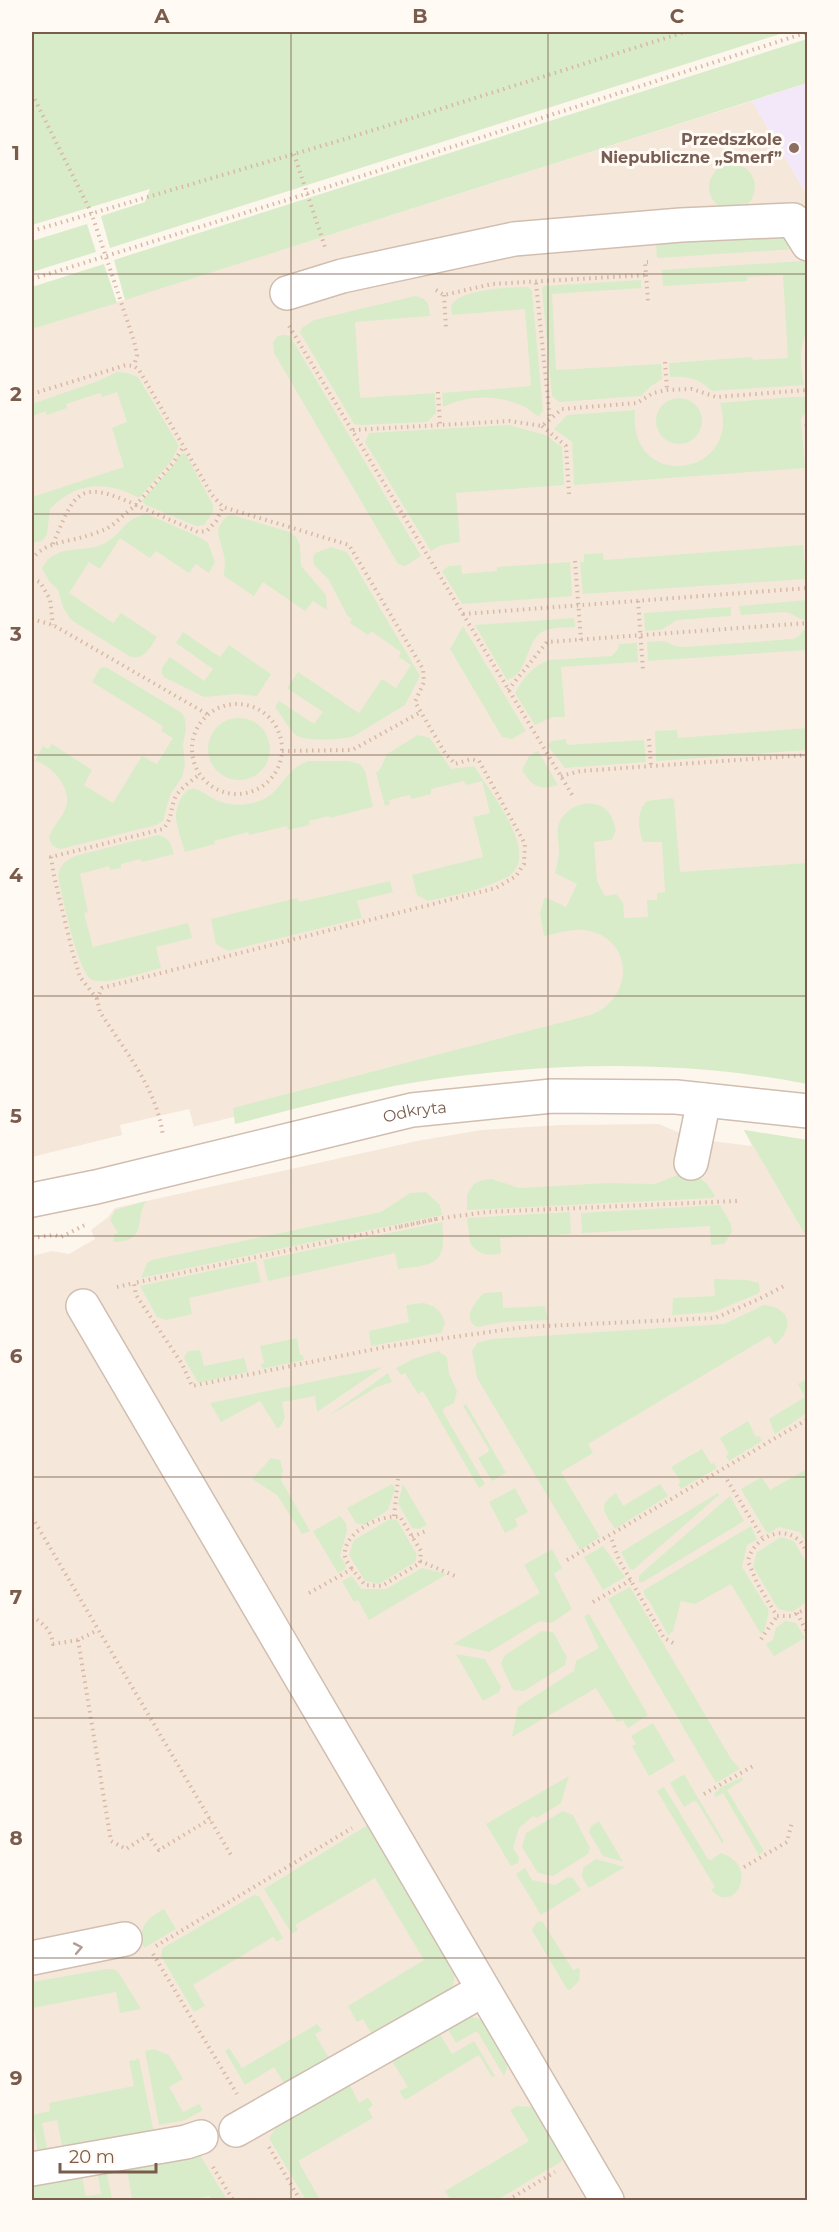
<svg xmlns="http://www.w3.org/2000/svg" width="839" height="2232" viewBox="0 0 839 2232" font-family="Montserrat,sans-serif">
<rect width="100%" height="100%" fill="#fdf6ec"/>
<!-- residential -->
<g fill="#f5e8da">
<polygon points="752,101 807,195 807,1069 674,1013 196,1126 194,1127 189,1109 120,1125 122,1135 32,1157 32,329"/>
<polygon points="659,1124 694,1139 752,1146 744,1130 807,1140 807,2200 32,2200 32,1256 52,1251 69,1254 95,1239 91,1230 108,1217 115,1208 417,1141 481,1130 560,1125"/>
</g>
<!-- education -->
<polygon fill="#f3e8fa" points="807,83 807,195 752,101"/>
<!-- green -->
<g fill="#d8ecc9">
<polygon points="32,32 786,32 110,248 101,216 145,202 150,189 32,225"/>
<polygon points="807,39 807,83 125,300 114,260"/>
<circle cx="732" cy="187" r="23"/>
<polygon points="87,224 96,252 32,272 32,241"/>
<polygon points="782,235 790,240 796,249 657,258 656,244"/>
<path d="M804 261 808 268 807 331C799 347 800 367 804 385L712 391C699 379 688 376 670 377L669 363 752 357 753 360 788 358 783 275 747 277V281L663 286 662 270Z"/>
<polygon points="104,264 117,303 32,329 32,287"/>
<polygon points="641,280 641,288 552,294 556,370 661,364 662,379 651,386 641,396 559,402 552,396 542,289 544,286"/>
<path d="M528 287 532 291 543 411 539 416C532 414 529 408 523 406 496 394 468 395 443 407L442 393 531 386 525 309 452 315 451 305C462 289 510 287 528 287Z"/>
<path d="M415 296C428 299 429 303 430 316L355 322 360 398 435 393 436 413 427 422 361 425 354 424 300 332 302 328 314 320Z"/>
<polygon points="284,335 290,336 421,556 405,566 398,564 274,353 273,342 278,336"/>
<path d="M117 372 127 373 138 377 179 446 172 460 139 498C107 480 75 482 50 509L47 534 42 541 32 543V497L124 467 112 428 127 422 117 392 102 397 100 393 66 404 67 408 47 415 46 411 32 416V404L98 381Z"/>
<path d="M791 397H807V410L801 419 805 468 574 485 572 442 554 429 567 415 635 410C627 493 743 478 720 403Z"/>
<circle cx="679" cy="421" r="23"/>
<polygon points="509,425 545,435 562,447 564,485 456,493 460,542 442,545 431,551 365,442 369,433"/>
<polygon points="185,453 213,505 213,512 204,525 196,526 146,505 142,501 175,463 178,456"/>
<path d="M147 514 199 537 208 543 215 562 209 573 196 564 189 573 156 551 150 558 120 538 100 569 89 562 69 593 113 623 121 613 157 637C150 647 145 660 131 657L71 620 63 607 58 590 49 581 42 568C58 541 82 555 105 543 124 533 122 519 147 514Z"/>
<path d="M232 515 290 532 296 537 300 545 301 566 326 595 327 610 313 601 305 611 263 582 254 596 224 576C224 570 226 562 224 556 221 538 211 532 227 516Z"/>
<polygon points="803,545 806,579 583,594 580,562 584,562 584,554 603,553 604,560"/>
<path d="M331 547 347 552 420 676 405 705 354 736C341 740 306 742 296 735 289 730 281 714 275 707L279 701 314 724 323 712 287 688 298 672 359 713 382 679 396 688 411 665 399 657 401 652 371 631 368 635 350 623 352 619 347 615 329 580 314 565 313 557 315 553Z"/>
<polygon points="570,562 572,596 462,604 442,571 449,566 461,565 462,574 497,571 497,567"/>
<path d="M807 600V620C799 620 793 613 785 612L741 615 739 606Z"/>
<polygon points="731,607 731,616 677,620 661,630 645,631 644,613"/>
<path d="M574 618 575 627C566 628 555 627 546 630 524 638 531 673 507 680L475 625Z"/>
<polygon points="463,626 526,731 512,739 502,737 450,649"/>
<polygon points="803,630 807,630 807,650 648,661 647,642 664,641 675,646 684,647 793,639 799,636"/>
<path d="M183 632 220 657 229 645 271 674 259 693 257 696 237 694 204 697 164 677C158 669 165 664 170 657L204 681 213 669 176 643Z"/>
<path d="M637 643 638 662 561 667 565 717H553L535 725 515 693C523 678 533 666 549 660L612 656 618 649 619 644Z"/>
<path d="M106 667 182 713 185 719 186 729 183 745 185 765 182 777 170 795 163 821 156 825 61 849C53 848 51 844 49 837 53 825 65 816 67 803 69 785 51 765 35 761L43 746 48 749 52 744 92 770 84 785 113 803 142 756 157 764 173 738 161 731 163 726 92 682 100 668Z"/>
<circle cx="239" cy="749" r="31"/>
<polygon points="807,728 807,750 656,761 655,731 677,730 678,738"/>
<path d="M418 735 430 738 451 769 474 766C489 790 533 844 515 870 511 877 499 881 491 884 472 893 449 896 428 901L417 895 412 875 483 857 473 817 490 813 482 781 466 785 464 781 431 789V794L411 799 410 795 389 800 390 804 385 806 376 773 380 769 387 754Z"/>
<polygon points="566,739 567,745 644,740 646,762 565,768 548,746 551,741"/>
<path d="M538 751 558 785C539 791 532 786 522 770L529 756Z"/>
<path d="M309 761H348L360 764 365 771 373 807 330 818 329 816 309 821 310 825 288 830 287 826 249 835 248 832 214 841 215 844 185 852C182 841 176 827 176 816 176 807 183 787 195 789 201 790 207 795 212 798 225 805 241 807 256 802 284 794 282 769 309 761Z"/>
<path d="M671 798 674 800 680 872 807 863V1084C679 1059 546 1062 417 1082 356 1092 295 1109 235 1124L233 1108 590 1015C632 1000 636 943 590 931 575 927 559 933 544 936L540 913 545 897 566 907 577 884 555 873C557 866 559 858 559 850 559 843 557 835 558 827 561 812 579 801 594 804 608 806 613 818 616 830L612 840 594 842 597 881 605 896 616 894 623 902 624 918 648 917 647 900H657V893L665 892 662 842H643C638 828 636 812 647 801Z"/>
<path d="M158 835C170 838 171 844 174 854L142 862 140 859 121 864V868L111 870 109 866 80 874 88 912 84 913 93 947 188 923 192 938 156 947 161 968C144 972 109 985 93 980 78 976 62 894 58 876 60 865 65 861 75 856Z"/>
<polygon points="390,881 393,892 357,901 362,918 228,951 216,944 211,919 297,898 299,902"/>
<polygon points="744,1130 807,1140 807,1238"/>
<path d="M680 1174C699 1176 705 1178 715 1196L713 1198 467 1210V1196L469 1191 475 1183 483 1180 492 1179 519 1188 608 1183 655 1184Z"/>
<polygon points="426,1192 440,1205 442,1215 141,1278 147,1263 152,1260 381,1212 410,1193"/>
<path d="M146 1201C134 1219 149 1242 113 1242L114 1234 118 1233 110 1220 115 1210Z"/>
<polygon points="720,1205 731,1224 732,1232 724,1244 711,1245 710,1226 582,1233 581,1213"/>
<path d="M570 1212 571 1234 500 1238 501 1253C487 1257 478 1254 470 1243L467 1218Z"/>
<path d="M442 1222C447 1265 436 1264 398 1269L395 1253 268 1281 263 1260Z"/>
<polygon points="256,1261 261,1282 189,1298 192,1314 166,1320 157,1317 140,1286"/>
<polygon points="714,1279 747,1280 759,1283 760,1291 757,1294 714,1312 672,1315 673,1298 715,1296"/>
<path d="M502 1292 503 1308 545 1306 548 1320 504 1322 477 1327C461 1319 475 1302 484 1293Z"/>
<path d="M423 1303C435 1305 442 1312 445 1323L441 1333 371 1346 369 1331 409 1322 406 1305Z"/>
<path d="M764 1305C792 1308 794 1328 775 1345L769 1336 588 1444 593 1453 561 1472 600 1537 580 1550 477 1378 472 1351 477 1343 492 1339 724 1324Z"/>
<polygon points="297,1338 300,1355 303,1355 304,1360 262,1369 261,1364 264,1363 260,1346"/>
<polygon points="200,1350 204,1366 244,1358 248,1372 198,1383 184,1358 188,1351"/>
<polygon points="438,1351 447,1357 449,1374 457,1391 454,1403 444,1408 443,1412 485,1484 479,1488 423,1391 418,1394 405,1373 401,1375 396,1368 413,1359"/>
<polygon points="383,1367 317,1412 315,1396 282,1402 285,1418 280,1427 277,1428 260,1401 221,1422 210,1403"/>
<polygon points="388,1373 392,1382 377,1387 327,1417"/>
<polygon points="803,1381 807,1381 807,1413 775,1434 769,1419 805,1397 798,1384"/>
<polygon points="466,1404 506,1473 492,1481 478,1458 488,1452 489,1449 463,1406"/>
<polygon points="748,1421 756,1437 759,1436 762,1441 729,1461 726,1456 729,1454 720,1438"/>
<polygon points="702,1449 711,1464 714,1463 717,1468 681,1489 678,1484 681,1482 671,1467"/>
<polygon points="271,1458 280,1460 283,1470 281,1480 310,1531 302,1534 277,1495 252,1479"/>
<polygon points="807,1469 807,1545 800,1532 778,1527 770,1533 766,1532 741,1489 762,1477 770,1490"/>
<polygon points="392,1484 395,1489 388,1510 364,1525 356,1523 347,1508"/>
<polygon points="403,1484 427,1525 419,1529 412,1528 398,1503"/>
<path d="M660 1484 668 1496 615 1529C605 1513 596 1506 616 1493L623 1506Z"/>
<polygon points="515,1488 528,1512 515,1519 518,1526 505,1533 489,1502"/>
<polygon points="718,1493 719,1495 633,1570 630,1569 621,1552"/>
<polygon points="730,1496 744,1521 643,1582 639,1582 639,1576 643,1572"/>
<polygon points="340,1516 346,1523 347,1530 340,1556 346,1565 345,1569 338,1573 313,1531"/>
<polygon points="390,1519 397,1520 417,1555 415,1562 379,1584 365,1581 349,1555 354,1540"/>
<polygon points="751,1526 757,1540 747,1545 742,1567 769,1611 764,1632 761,1634 731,1584 695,1604 681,1601 673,1631 668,1635 648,1599 647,1600 644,1593 644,1590"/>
<polygon points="781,1537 794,1541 807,1564 807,1602 792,1612 778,1609 753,1566 757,1552"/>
<polygon points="603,1546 625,1577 603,1590 584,1557"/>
<polygon points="552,1549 562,1568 554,1574 572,1609 552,1623 540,1621 489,1652 453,1644 540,1593 524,1565"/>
<polygon points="422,1568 447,1574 369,1620 358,1600 354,1602 342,1581 352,1576 361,1589 386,1589"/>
<polygon points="630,1587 731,1759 740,1769 716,1783 608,1599"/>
<polygon points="589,1614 648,1715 628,1728 623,1720 617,1722 596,1688 512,1737 518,1707 574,1671 576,1661 599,1648 584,1616"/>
<polygon points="785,1621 796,1623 805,1638 774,1656 766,1644 773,1640 776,1628"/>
<polygon points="542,1631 553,1632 567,1657 565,1665 524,1691 513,1690 501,1664 504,1656"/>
<polygon points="456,1654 485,1659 501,1687 499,1692 483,1701"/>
<polygon points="653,1723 675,1761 649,1776 632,1746 636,1744 631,1736"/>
<polygon points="684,1774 724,1842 722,1843 697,1802 694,1801 684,1807 670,1783"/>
<polygon points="569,1776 561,1803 537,1818 533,1816 519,1828 513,1848 519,1857 518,1863 511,1866 486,1824"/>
<polygon points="742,1777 743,1780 727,1790 764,1851 759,1855 723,1793 716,1797 714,1794 720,1788"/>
<path d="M664 1787 708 1859 711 1860 721 1853C761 1866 735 1916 711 1890L715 1887 657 1791Z"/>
<polygon points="563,1811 573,1815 590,1848 588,1854 553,1876 538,1873 522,1847 526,1833"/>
<polygon points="599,1821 623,1862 603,1856 589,1832 591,1826"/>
<polygon points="371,1823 455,1973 453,1986 446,1999 375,2040 363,2019 357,2022 348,2006 424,1960 375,1878 295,1925 298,1930 292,1934 264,1889"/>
<polygon points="596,1859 625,1867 589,1888 582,1877 583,1868"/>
<polygon points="525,1868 532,1880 555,1885 568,1877 573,1878 581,1890 541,1915 516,1874"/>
<polygon points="254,1895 259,1896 283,1938 277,1942 273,1937 193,1985 205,2006 194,2012 161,1956 163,1948"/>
<path d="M164 1909 176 1929 144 1948C136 1929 147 1918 164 1909Z"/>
<polygon points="542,1921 573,1970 578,1968 580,1970 579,1981 570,1990 567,1989 532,1930 536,1923"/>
<polygon points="106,1969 114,1969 119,1973 141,2009 120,2013 116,1992 32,2008 32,1982"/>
<polygon points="463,2015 481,2019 494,2030 507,2054 507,2068 504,2076 477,2031 456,2043 444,2023"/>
<polygon points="317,2024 322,2030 315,2034 333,2065 289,2092 274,2067 245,2085 225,2051 229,2048 242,2068"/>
<polygon points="436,2028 452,2054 474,2041 495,2076 492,2077 479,2055 405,2100 399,2091 408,2087 389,2056"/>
<polygon points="154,2049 169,2055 183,2079 169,2087 183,2112 199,2104 203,2110 185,2120 159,2125 145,2051"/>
<polygon points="139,2059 154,2133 63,2151 57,2120 42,2123 48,2152 38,2154 32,2115 50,2111 49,2103 134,2086 129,2061"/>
<polygon points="348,2081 359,2103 368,2098 373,2105 368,2109 373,2118 298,2161 320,2200 306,2200 269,2138 279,2123"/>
<polygon points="517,2106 535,2107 562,2146 562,2161 497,2200 451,2200 445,2191 529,2141 510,2110"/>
<polygon points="197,2150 227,2200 211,2200 210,2196 184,2200 125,2200 132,2199 126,2163"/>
<polygon points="106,2167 112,2200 32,2200 32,2182 81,2172 86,2196 101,2194 97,2169"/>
</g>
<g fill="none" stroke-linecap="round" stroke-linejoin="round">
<defs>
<g id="minor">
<polyline points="287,293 342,276 514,239 681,225 793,220 808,244"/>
<polyline points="691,1163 704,1100"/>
<path id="s1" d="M32 1200 96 1187 412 1110 552 1096 676 1097 808 1111"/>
<polyline points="83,1306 607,2200"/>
<polyline points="32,1958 125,1939"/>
<polyline points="236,2130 483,1990"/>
<polyline points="32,2169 186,2142 201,2137"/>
</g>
</defs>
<!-- minor casing -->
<use href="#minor" stroke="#d1beb0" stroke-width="36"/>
<!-- path -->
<g stroke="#d9b8a5" stroke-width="4" stroke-dasharray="1.5 4.5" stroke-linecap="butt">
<polyline points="32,94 91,212 134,341 137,355 134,366"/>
<polyline points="294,154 325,247"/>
<polyline points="32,231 345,139 685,32"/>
<polyline points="646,275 648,301"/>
<polyline points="32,279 306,194 808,32"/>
<polyline points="536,283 550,419"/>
<polyline points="436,290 444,295 492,284 646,275 645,262 648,262"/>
<polyline points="444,295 446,328"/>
<polyline points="289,326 574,798"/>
<polyline points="665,362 667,390"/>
<polyline points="438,392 440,424"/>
<path d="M32 394 126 365 134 366 139 370 212 495 223 507 349 545 423 669 424 682 415 702 445 753 455 764 471 759 479 761 525 844 524 864 516 876 496 888 102 988 97 999 100 1012C125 1051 158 1090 163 1137"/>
<polyline points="808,419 806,422 808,442"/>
<polyline points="542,426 566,446 569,494"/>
<polyline points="353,430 510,421 542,426 562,409 637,403 653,393 667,390 692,389 716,397 808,390"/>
<path d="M53 544C75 491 79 479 136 505L173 463 184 446"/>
<path d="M32 560C42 543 66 542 83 537 90 535 99 532 106 529 117 523 126 512 136 505L198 532 207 531 216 521 223 507"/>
<polyline points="575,561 581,640"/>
<polyline points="32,579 40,582 50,599 53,625"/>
<polyline points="638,601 643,670"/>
<polyline points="463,614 808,588"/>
<polyline points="32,619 53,625 207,714"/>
<polyline points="508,690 547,642 808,623"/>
<circle cx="237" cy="749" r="45"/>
<polyline points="649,739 651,766"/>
<polyline points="282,751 352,750 421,712"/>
<polyline points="561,776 581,771 808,755"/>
<path d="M97 999 80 977 72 950 54 876 51 857 163 829C173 819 170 807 176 796 182 787 191 781 199 775"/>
<polyline points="436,1219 487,1212 737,1201"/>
<polyline points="399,1227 436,1219 134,1283 136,1295 182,1364 192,1386 390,1346 524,1327 715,1318 759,1299 784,1286"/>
<polyline points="32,1238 54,1235 61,1237 87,1224"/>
<polyline points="117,1287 134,1283"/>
<polyline points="727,1480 762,1537"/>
<polyline points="394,1516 398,1479"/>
<polyline points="32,1517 231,1855"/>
<polyline points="412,1537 428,1530"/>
<polyline points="612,1540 619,1560 664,1638 677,1645"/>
<path d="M808 1553C804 1548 802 1541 796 1538 777 1525 752 1541 748 1561L757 1583 777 1616H791L808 1608"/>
<polyline points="567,1560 808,1419"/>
<polyline points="420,1561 455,1576"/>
<path d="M309 1593 352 1569 365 1585 382 1586 420 1563 421 1551 400 1517C380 1514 342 1533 345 1556 346 1561 350 1566 352 1569"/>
<polyline points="593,1602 631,1580"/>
<polyline points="797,1613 808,1634"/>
<path d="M32 1616C43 1624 51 1629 53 1644L78 1640 98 1630"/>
<polyline points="761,1639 777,1616"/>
<polyline points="78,1640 111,1841 126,1849 148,1835 159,1850 210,1819"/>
<polyline points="704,1794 753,1766"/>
<polyline points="744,1867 787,1842 792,1822"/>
<polyline points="156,1946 352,1828"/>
<polyline points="153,1954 237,2094"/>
<polyline points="269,2147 300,2200"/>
<polyline points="213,2167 233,2200"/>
<polyline points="254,2200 257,2199 258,2200"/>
<polyline points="508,2200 555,2172"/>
</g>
<!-- minor -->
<use href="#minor" stroke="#fff" stroke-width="33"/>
</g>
<!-- one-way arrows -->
<defs><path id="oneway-chevron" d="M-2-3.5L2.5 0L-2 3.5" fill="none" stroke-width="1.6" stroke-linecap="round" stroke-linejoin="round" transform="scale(1.5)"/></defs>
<use stroke="#af9d94" href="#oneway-chevron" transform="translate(78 1948) rotate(-11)"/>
<!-- grid -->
<path fill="none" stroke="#7a5c4d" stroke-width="1.5" stroke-opacity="0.55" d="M291 32V2200M548 32V2200M32 274H808M32 514H808M32 755H808M32 996H808M32 1236H808M32 1477H808M32 1718H808M32 1958H808"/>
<!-- markers -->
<circle fill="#8d6e63" stroke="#fffaf3" stroke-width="2" cx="794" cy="148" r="6"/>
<g text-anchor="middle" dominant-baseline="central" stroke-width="6" stroke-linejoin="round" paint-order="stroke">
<!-- education labels -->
<g font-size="16" font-weight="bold" fill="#785e54" stroke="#fffaf3" text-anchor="end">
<text x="782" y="139">Przedszkole<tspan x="782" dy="18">Niepubliczne „Smerf”</tspan></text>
</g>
<!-- street labels -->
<g font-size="16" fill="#7a5c4d" stroke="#fffaf3">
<text stroke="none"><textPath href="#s1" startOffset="393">Odkryta</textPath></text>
</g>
</g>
<!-- border -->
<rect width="839" height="2232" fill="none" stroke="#fffaf3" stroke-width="66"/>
<!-- scale -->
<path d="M60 2163v9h96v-9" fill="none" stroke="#7a5c4d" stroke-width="3"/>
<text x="69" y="2163" font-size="18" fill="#7a5c4d" stroke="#fffaf3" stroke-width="4.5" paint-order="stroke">20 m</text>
<rect x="33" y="33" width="773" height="2166" fill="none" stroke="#7a5c4d" stroke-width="2"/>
<g font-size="20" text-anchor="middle" font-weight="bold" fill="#7a5c4d">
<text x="162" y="23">A</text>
<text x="420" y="23">B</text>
<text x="677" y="23">C</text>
<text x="16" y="160">1</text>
<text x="16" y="401">2</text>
<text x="16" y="641">3</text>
<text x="16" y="882">4</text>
<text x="16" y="1123">5</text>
<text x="16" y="1363">6</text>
<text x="16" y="1604">7</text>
<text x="16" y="1845">8</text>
<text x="16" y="2085">9</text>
</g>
</svg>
